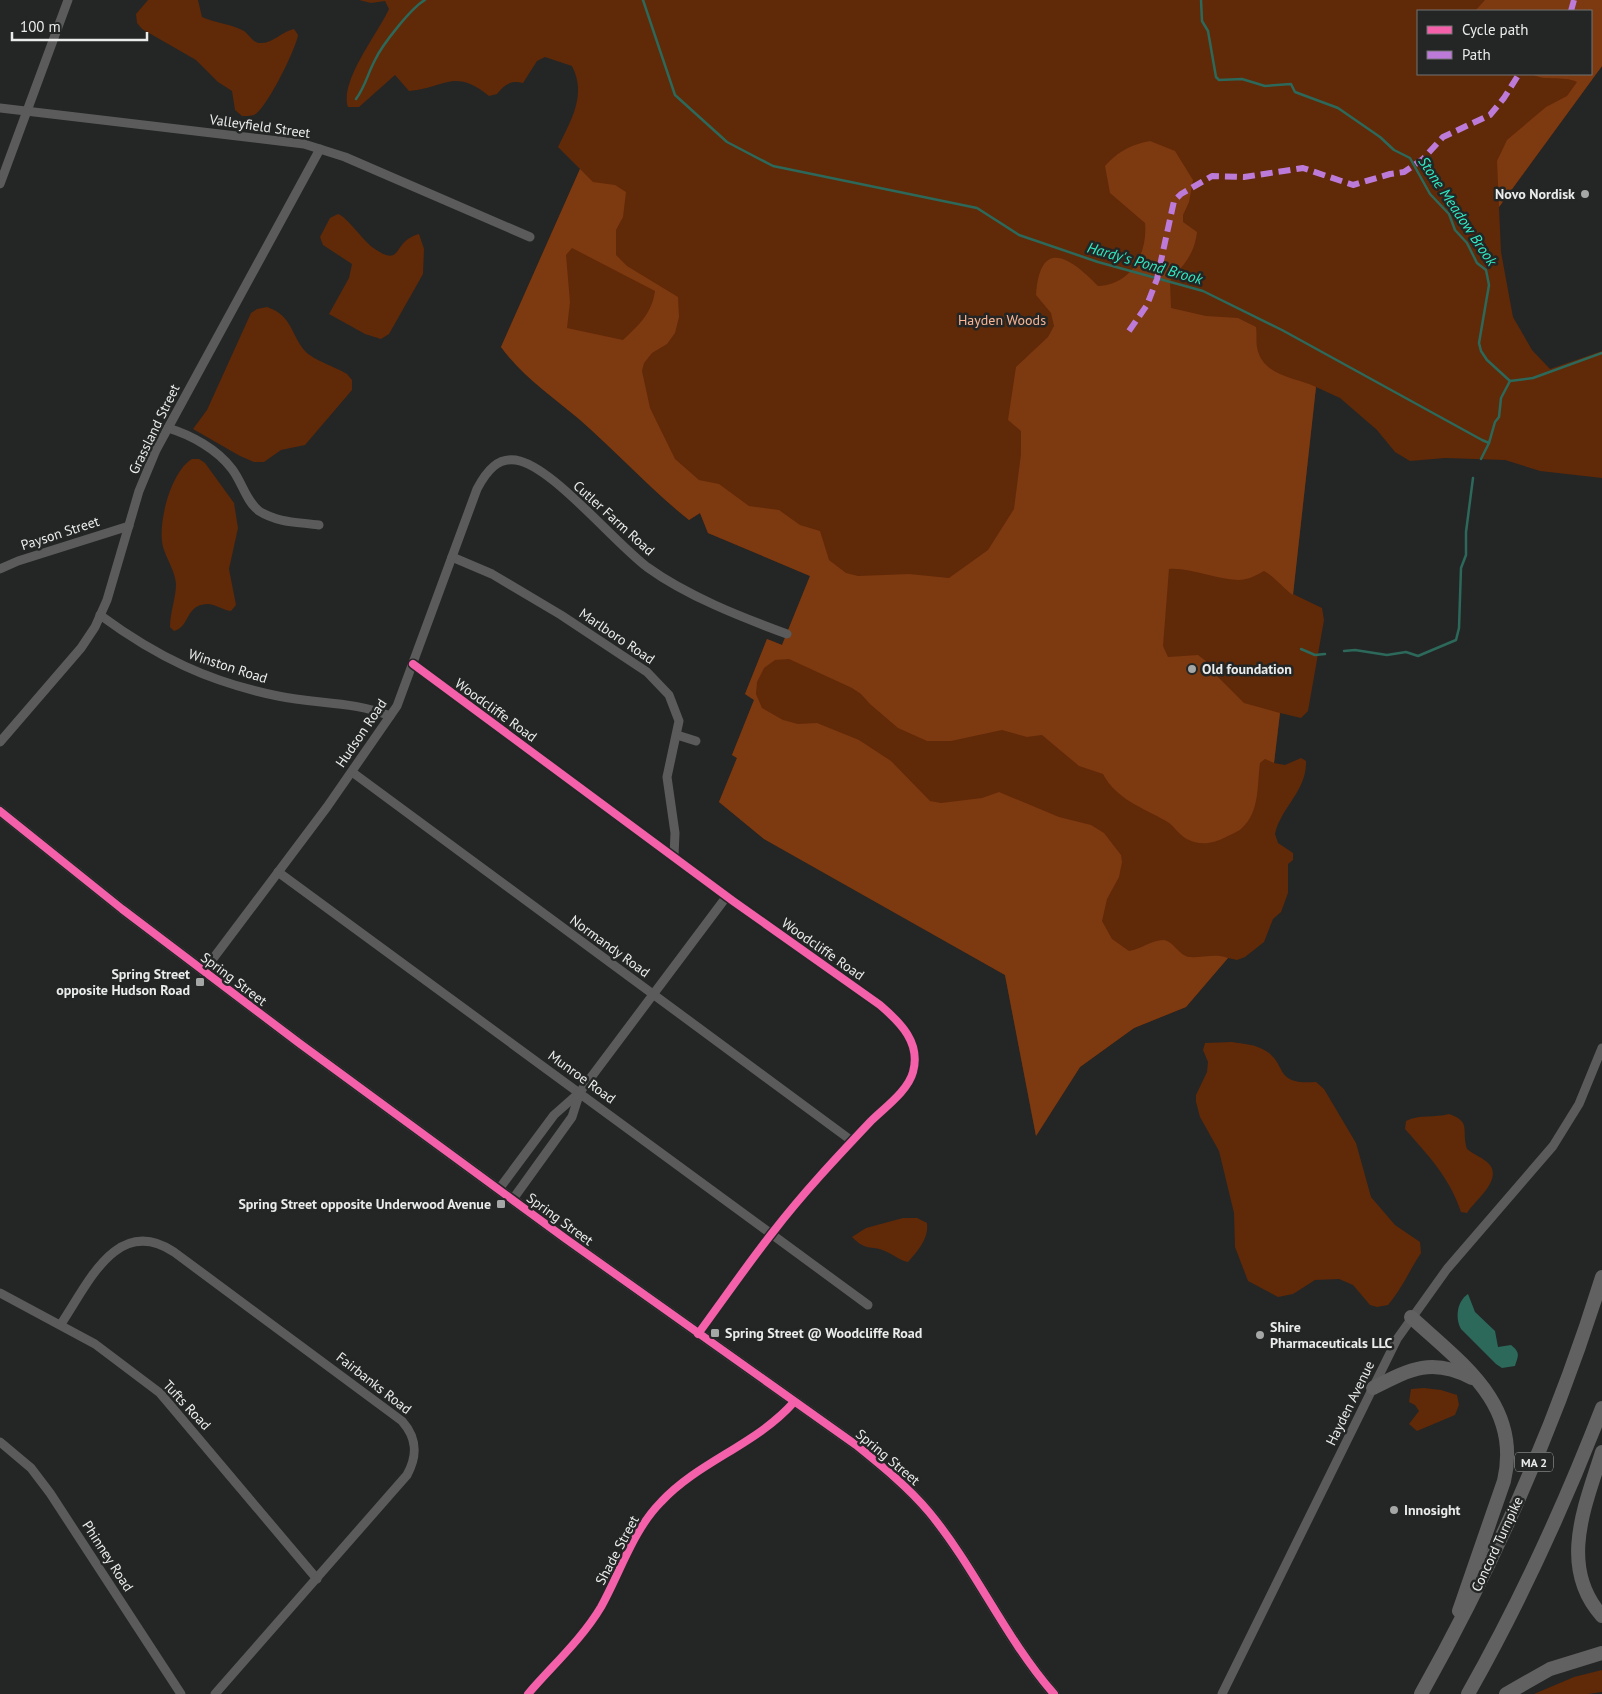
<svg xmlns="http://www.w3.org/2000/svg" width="1602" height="1694" viewBox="0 0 1602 1694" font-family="'PT Sans',sans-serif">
<rect width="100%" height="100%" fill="#242525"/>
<!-- green -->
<g fill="#602908" fill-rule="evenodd">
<path d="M148 0H198L202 17C215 23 232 24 244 31 250 35 253 44 262 43 273 43 283 31 294 29L298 35C296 49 266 110 254 115 251 116 245 116 242 116L235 110 232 91 218 82 196 60 142 29 137 23 136 14Z"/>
<path d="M359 0H1602V66L1499 207 1501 252 1513 317 1532 350 1550 369 1602 351V478L1540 471 1505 460 1445 458 1410 461 1395 452 1377 430 1340 398 1316 387 1293 594 1322 608 1324 620 1308 711 1301 718 1280 713 1274 763 1285 765 1301 758 1306 761C1307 791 1281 807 1275 834L1278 843 1293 853V860L1288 864V893L1281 912 1273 919 1264 942 1245 957 1237 960 1228 958 1186 1007 1134 1028 1080 1067 1036 1136 1005 975 764 839 719 802 737 758 732 755 754 700 745 694 767 639 782 645 810 576 708 533 700 513 689 520C650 489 617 452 579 419 552 396 522 376 501 347L580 169 558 147C571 120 587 95 572 66L545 57 537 61 523 83C511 80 505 84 497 94L489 96C454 68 448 87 409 91L395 75 359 107H348C339 82 378 33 389 9L385 1 371 3ZM1418 11H1591V74H1418Z"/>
<path d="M338 214C346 216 362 239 372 247 404 270 391 241 419 234L424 249 423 274 389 334 381 339 365 334 329 314 349 278 352 264 323 245 320 237 330 218Z"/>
<path d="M267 307C292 315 291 335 305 351 313 360 336 367 347 374L352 380V390L305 445 281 450 264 462H254L240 456 193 429 207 410 251 313 257 309Z"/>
<path d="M192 459H199L205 463 234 503 238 528 229 569 236 605 231 611C222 610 216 604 207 604 185 605 190 627 174 631L170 627C170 612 176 598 176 584 175 571 167 560 163 547 157 524 171 471 192 459Z"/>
<path d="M1232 1042C1244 1044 1255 1044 1266 1051 1288 1065 1273 1085 1316 1082L1324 1089 1356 1143 1371 1197 1395 1225 1420 1242 1421 1253C1409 1271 1403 1287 1388 1305L1377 1307 1370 1305 1353 1285 1339 1279 1315 1280 1293 1294 1278 1297 1248 1281 1235 1247 1234 1213 1219 1151 1200 1117 1196 1102V1095L1207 1072 1208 1062 1203 1050 1205 1043Z"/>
<path d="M1449 1114C1472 1122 1461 1130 1467 1149 1473 1154 1481 1157 1487 1162 1506 1178 1474 1201 1467 1213L1461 1212C1450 1178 1428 1155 1405 1129L1406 1121C1420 1114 1434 1118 1449 1114Z"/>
<path d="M903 1218H917L927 1223C929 1238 918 1251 908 1262 899 1260 896 1256 887 1252 872 1244 868 1253 852 1237L866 1228Z"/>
<polygon points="1424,1388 1441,1390 1457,1395 1459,1405 1455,1415 1417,1431 1409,1424 1419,1411 1415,1405 1409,1402 1411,1389"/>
<polygon points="1602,1670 1602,1692 1588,1694 1534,1694 1574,1677"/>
</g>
<!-- forest -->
<g fill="#7d390f" fill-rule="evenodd">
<path d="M1485 0H1602V66L1499 207 1497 161 1507 140 1546 107 1567 96 1577 82C1563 75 1544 82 1532 74H1591V11H1475Z"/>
<path d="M1150 141 1175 151 1193 180 1189 202 1183 215V222L1197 232C1194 255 1185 263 1170 281L1171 308 1206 316 1238 318 1256 327C1257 334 1256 341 1257 347 1262 376 1294 377 1316 387L1293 595C1282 587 1275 577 1264 571 1258 574 1252 578 1246 579 1226 584 1192 567 1169 569L1163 646 1168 657 1198 655 1206 661 1217 676 1244 703 1280 713 1274 763 1265 759 1260 763C1257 784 1260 812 1242 828 1238 832 1231 834 1226 837 1215 843 1201 846 1189 840 1179 836 1175 826 1166 821 1142 807 1117 800 1103 774L1079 766 1042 735 1027 737 1002 730 951 741H927L898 728 870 704 861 694 852 688 789 659 775 660 764 668 757 682 756 694 762 708 783 720 798 724 817 723 859 740 891 761 930 801 941 803 982 798 999 792 1059 817 1091 825 1104 833 1121 855 1122 862 1119 877 1107 899 1102 921 1112 939 1129 951C1141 949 1152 940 1163 940 1174 941 1178 955 1189 957 1202 958 1216 953 1228 958L1186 1007 1134 1028 1080 1067 1036 1136 1005 975 764 839 719 802 737 758 732 755 754 700 745 694 767 639 782 645 810 576 708 533 700 513 689 520C650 489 617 452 579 419 552 396 522 376 501 347L580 169 593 182 615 185 626 192 623 217 616 230V255L627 266 678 297 679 317 675 333 667 344 652 353 644 363 642 371 650 408 675 459 699 480 719 484 749 506 779 510 800 525 820 531 829 560 846 573 858 576 909 574 949 578 988 550 1014 509 1021 454V431L1008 420 1016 367 1048 337 1054 326 1051 313 1036 295C1040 237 1070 257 1098 286 1131 285 1148 253 1145 223L1110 193 1105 166C1119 151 1130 145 1150 141ZM572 248 655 291C652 313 639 325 623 340L567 328 570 302 566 255Z"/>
</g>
<!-- water -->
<path fill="#2c695a" d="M1468 1294 1475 1312 1495 1331 1498 1347 1511 1345C1521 1353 1518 1356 1515 1366L1502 1368 1496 1364 1461 1329C1455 1318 1457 1301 1468 1294Z"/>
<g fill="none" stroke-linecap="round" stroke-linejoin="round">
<!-- stream -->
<g stroke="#2c695a" stroke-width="2.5">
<polyline points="643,0 675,95 727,142 773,166 977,208 1019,235 1098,262 1203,291 1282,330 1482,440 1489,443 1495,422 1499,417 1501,398 1510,381 1533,378 1602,353"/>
<polyline points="1201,0 1202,21 1208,31 1216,77 1219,80 1242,79 1265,86 1291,84 1295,92 1338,108 1380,137 1394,150 1410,158 1430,194 1449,214 1455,230 1467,243 1477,263 1486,270 1489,285 1479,343 1481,351 1487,360 1510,381"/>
<path d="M356 99C365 87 368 73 375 60 382 45 411 8 425 0"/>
<polyline points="1481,459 1489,443"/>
<polyline points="1301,649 1315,655 1325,654"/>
<polyline points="1344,651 1355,650 1387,655 1406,652 1418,656 1456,640 1459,628 1461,568 1466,555 1466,532 1473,478"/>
</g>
<!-- minor -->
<g stroke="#5b5b5b" stroke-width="9">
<polyline points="0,108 304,144 345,157 530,237"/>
<polyline points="0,184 68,0"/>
<path d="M168 428C191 435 217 449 232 469 242 482 246 501 259 511 278 523 298 522 319 525"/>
<polyline points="452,557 492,574 561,615 647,672 669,695 679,721 667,777 675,833 674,856"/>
<polyline points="0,569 18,561 129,526"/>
<path d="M100 615C157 657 209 682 278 696 316 704 354 701 390 716"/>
<path d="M413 664 733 901 880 1005C901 1023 921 1043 913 1072 908 1091 884 1108 871 1121 837 1157 803 1193 773 1232 747 1265 723 1300 698 1334"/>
<polyline points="677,735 696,741"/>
<polyline points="0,742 81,648 95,627 107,600 139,491 156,450 320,149"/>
<polyline points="352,772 852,1141"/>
<polyline points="278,872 868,1305"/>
<path d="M203 972 327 807 397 706 477 489C486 472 498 455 520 461 556 471 613 541 647 567 687 596 741 617 787 634"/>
<polyline points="499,1189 554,1115 580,1092 727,896"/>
<polyline points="513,1199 572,1117 580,1092"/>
<polyline points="0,1293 95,1344 160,1393 317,1579"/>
<path d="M61 1324C88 1284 117 1214 174 1252L402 1421C417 1438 418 1455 407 1475L215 1694"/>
<polyline points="0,1442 31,1468 50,1493 181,1694"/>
<path d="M528 1694C552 1666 582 1639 601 1607 620 1573 633 1530 661 1502 699 1461 756 1445 794 1402"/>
<polyline points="1222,1694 1397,1339 1447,1269 1553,1146 1579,1104 1602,1048"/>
</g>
<!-- major -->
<path stroke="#5b5c5c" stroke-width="11" d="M0 811 122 909 299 1043 566 1239 856 1445C882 1466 908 1487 929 1512 976 1569 1005 1638 1054 1694"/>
<!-- highway -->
<g stroke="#626161" stroke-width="14">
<path d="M1411 1317C1461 1363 1522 1404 1504 1481L1459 1611"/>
<path d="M1373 1388C1410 1369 1432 1357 1472 1378"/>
<path d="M1602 1452C1585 1506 1558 1567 1602 1616"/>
<path d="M1421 1694C1495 1562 1557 1422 1602 1277"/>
<path d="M1468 1694C1520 1602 1564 1506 1602 1408"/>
<polyline points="1506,1694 1550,1669 1602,1653"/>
</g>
<!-- quiet -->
<g stroke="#bd7bd9" stroke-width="6" stroke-dasharray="12 6" stroke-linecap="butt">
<polyline points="1571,11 1574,0"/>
<polyline points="1129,331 1147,305 1157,279 1174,201 1181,194 1212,176 1244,177 1303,168 1353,185 1390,174 1404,172 1423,159 1443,137 1490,115 1504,98 1519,74"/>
</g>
<defs>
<g id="cycleway">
<path d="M413 664 733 901 880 1005C901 1023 921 1043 913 1072 908 1091 884 1108 871 1121 837 1157 803 1193 773 1232 747 1265 723 1300 698 1334"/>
<path d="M0 811 122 909 299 1043 566 1239 856 1445C882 1466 908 1487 929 1512 976 1569 1005 1638 1054 1694"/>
<path d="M528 1694C552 1666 582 1639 601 1607 620 1573 633 1530 661 1502 699 1461 756 1445 794 1402"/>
</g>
</defs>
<!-- cycleway casing -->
<use href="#cycleway" stroke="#232625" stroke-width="11"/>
<!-- cycleway -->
<use href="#cycleway" stroke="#f560ab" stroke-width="8"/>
</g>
<!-- markers -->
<g fill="#a5a6a6" stroke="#232625" stroke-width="2">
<circle cx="1585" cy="194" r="5"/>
<circle cx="1192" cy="669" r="5"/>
<rect x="195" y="977" width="10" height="10" rx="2.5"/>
<rect x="496" y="1199" width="10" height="10" rx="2.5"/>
<rect x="710" y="1328" width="10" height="10" rx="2.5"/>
<circle cx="1260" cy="1335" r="5"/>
<circle cx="1394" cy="1510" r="5"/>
</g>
<g text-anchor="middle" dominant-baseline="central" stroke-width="5" stroke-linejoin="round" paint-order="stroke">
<!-- shield labels -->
<rect fill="#232625" stroke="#aeb1b0" stroke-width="1" x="1515" y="1452.5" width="38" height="19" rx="4"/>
<g font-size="12" font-weight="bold" fill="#eaeceb">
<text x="1534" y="1462">MA 2</text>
</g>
<!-- street labels -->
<g font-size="14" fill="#eaeceb" stroke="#232625">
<text transform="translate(260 126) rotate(8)">Valleyfield Street</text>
<text transform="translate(154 429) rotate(-64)">Grassland Street</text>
<text transform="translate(614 518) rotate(42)">Cutler Farm Road</text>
<text transform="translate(60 533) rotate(-18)">Payson Street</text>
<text transform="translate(617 636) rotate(34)">Marlboro Road</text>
<text transform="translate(228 666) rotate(18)">Winston Road</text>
<text transform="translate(496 710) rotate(36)">Woodcliffe Road</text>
<text transform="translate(361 733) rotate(-56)">Hudson Road</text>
<text transform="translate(610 946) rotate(36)">Normandy Road</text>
<text transform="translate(823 949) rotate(35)">Woodcliffe Road</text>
<text transform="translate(234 979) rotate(37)">Spring Street</text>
<text transform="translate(582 1077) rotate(36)">Munroe Road</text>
<text transform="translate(560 1219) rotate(36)">Spring Street</text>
<text transform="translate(374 1383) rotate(38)">Fairbanks Road</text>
<text transform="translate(1350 1403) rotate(-64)">Hayden Avenue</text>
<text transform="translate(187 1405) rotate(47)">Tufts Road</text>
<text transform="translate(888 1457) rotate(40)">Spring Street</text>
<text transform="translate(1497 1544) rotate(-65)">Concord Turnpike</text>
<text transform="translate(617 1550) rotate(-62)">Shade Street</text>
<text transform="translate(108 1556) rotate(57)">Phinney Road</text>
</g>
<!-- poi labels -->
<g font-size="14" font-weight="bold" fill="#eaeceb" stroke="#232625" text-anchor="start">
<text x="1575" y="194" text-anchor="end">Novo Nordisk</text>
<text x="1202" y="669">Old foundation</text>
<text x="190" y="974" text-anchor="end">Spring Street<tspan x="190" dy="16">opposite Hudson Road</tspan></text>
<text x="491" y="1204" text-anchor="end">Spring Street opposite Underwood Avenue</text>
<text x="1270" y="1327">Shire<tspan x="1270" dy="16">Pharmaceuticals LLC</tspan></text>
<text x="725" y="1333">Spring Street @ Woodcliffe Road</text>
<text x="1404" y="1510">Innosight</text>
</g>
<!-- park labels -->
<g font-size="14" fill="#fab696" stroke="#232625">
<text x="1002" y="320">Hayden Woods</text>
</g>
<!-- water labels -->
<g font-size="15" font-style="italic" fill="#30ebc5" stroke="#232625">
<text transform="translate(1458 211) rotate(56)">Stone Meadow Brook</text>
<text transform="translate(1145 263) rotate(16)">Hardy's Pond Brook</text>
</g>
</g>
<!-- legend -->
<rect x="1417" y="10" width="175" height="65" fill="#232625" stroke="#737574"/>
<rect x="1427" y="26" width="25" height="8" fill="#f560ab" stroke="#737574"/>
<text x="1462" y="35" font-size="15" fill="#eaeceb">Cycle path</text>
<rect x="1427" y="51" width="25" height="8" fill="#bd7bd9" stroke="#737574"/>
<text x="1462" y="60" font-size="15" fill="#eaeceb">Path</text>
<!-- scale -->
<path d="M12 32v8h135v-8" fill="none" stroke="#eaeceb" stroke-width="2.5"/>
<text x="20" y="32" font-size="15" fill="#eaeceb" stroke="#232625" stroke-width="4" paint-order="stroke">100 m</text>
</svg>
